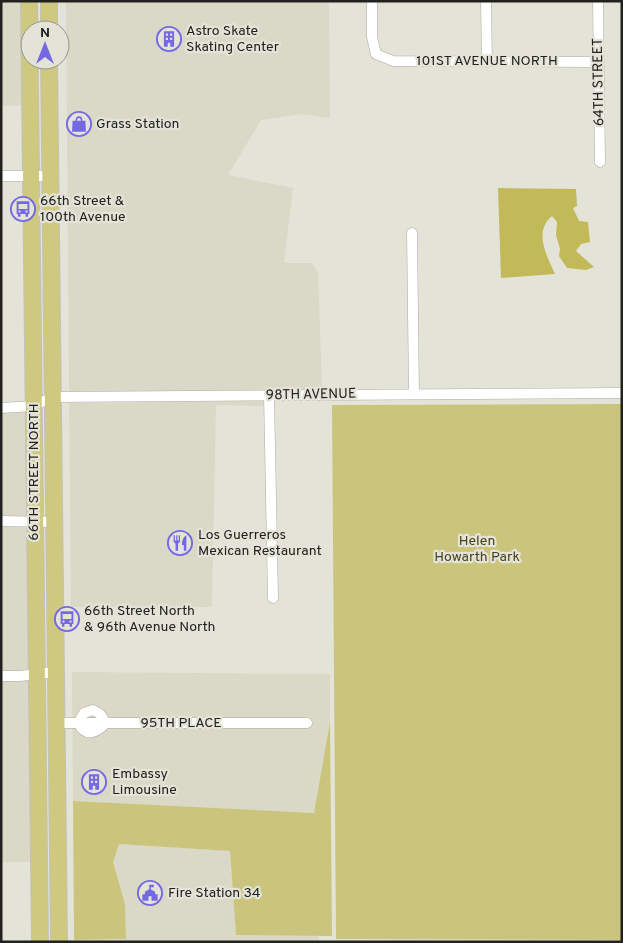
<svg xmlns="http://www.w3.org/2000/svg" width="623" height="943" viewBox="0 0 623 943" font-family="Overpass,sans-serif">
<rect width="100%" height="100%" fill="#e4e3d8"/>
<!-- built -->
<g fill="#dad9c7">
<polygon points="1,1 24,1 25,105 1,106"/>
<polygon points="66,1 329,1 330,118 301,114 261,120 228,175 293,188 284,263 312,263 318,272 322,390 69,392"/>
<polygon points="265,401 265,406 216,405 212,607 71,607 69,403"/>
<polygon points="28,412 29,516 1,516 1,413"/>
<polygon points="1,527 29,527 29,669 20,671 1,671"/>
<polygon points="72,672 330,674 330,722 314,813 73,801"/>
<polygon points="29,680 30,862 1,862 1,681"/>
<polygon points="118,844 230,851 236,935 319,936 319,942 74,942 126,939 125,904 113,862"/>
</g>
<!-- green -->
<g fill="#cac47c">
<polygon points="622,404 622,940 336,939 332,405"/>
<polygon points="330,722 332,936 236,935 230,851 119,844 113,862 125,904 126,939 74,940 73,801 314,813"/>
</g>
<!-- water -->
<path fill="#c2b959" d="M498 188 576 189 577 206 573 208 579 221 588 222 590 242 581 244 576 251 594 267 586 270 567 268 559 256 560 249 556 235 557 222 552 216C533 232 547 256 555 274L501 278Z"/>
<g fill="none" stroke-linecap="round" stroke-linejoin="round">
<defs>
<g id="street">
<polyline points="372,1 372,37 376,54 393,61 598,62"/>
<polyline points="486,1 487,62"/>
<polyline points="598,1 600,162"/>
<polyline points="1,176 51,176"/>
<polyline points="412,233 414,393"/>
<polyline points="269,395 273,598"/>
<polyline points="1,408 33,406 53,397 622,393"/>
<polyline points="1,521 54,522"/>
<polyline points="1,676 20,676 55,672"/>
<path d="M93 710 100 714 106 723C96 733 86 738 78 723L84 713Z"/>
<polyline points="56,723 307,723"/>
</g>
<g id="primary">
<polyline points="29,1 40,942"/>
<polyline points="49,1 49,30"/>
<polyline points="49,60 59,942"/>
</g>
</defs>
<!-- street casing -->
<use href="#street" stroke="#acaba1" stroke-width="11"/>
<!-- primary casing -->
<use href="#primary" stroke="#c1c1c0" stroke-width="18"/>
<!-- street -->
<use href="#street" stroke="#fff" stroke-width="10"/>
<!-- primary -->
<use href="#primary" stroke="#cfc87f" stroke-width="16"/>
</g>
<!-- icons -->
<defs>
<symbol id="building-ring" viewBox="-11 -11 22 22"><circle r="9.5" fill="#e4e3d8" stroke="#7568e3" stroke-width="1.5"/><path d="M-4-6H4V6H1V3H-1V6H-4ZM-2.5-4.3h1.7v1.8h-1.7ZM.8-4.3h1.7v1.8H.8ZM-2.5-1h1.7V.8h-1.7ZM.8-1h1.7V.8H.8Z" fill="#7568e3"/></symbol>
<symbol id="shop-ring" viewBox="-11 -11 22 22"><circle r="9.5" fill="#e4e3d8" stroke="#7568e3" stroke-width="1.5"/><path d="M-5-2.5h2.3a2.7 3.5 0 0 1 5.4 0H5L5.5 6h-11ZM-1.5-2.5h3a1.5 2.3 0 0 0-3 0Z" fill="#7568e3"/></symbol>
<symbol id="bus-ring" viewBox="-11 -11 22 22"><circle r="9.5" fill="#e4e3d8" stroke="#7568e3" stroke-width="1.5"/><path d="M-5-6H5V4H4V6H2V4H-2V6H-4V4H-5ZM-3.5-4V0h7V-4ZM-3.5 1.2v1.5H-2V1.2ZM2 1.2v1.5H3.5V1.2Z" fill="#7568e3"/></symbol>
<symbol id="restaurant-ring" viewBox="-11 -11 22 22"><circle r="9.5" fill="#e4e3d8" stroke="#7568e3" stroke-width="1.5"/><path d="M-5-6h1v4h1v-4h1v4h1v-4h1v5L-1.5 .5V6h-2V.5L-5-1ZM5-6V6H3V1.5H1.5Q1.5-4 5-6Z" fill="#7568e3"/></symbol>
<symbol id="civic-ring" viewBox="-11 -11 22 22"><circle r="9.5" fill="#e4e3d8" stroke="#7568e3" stroke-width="1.5"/><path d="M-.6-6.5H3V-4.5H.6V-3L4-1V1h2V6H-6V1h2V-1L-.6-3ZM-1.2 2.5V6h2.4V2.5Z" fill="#7568e3"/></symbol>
</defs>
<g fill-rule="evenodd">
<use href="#building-ring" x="155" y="25" width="28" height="28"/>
<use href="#shop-ring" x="65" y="110" width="28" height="28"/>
<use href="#bus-ring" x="9" y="195" width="28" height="28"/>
<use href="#restaurant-ring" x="166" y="529" width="28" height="28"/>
<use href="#bus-ring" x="53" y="605" width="28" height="28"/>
<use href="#building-ring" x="80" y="768" width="28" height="28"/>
<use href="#civic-ring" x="136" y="879" width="28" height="28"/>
</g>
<g text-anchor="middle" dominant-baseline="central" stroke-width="4.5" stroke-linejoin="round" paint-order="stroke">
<!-- poi labels -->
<g font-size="14" fill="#21211d" stroke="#e4e3d8" text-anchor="start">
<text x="186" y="31">Astro Skate<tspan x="186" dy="16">Skating Center</tspan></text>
<text x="96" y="124">Grass Station</text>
<text x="40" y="201">66th Street &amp;<tspan x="40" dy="16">100th Avenue</tspan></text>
<text x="198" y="535">Los Guerreros<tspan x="198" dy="16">Mexican Restaurant</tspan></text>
<text x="84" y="611">66th Street North<tspan x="84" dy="16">&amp; 96th Avenue North</tspan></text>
<text x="112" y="774">Embassy<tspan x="112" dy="16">Limousine</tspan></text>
<text x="168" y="893">Fire Station 34</text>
</g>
<!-- street labels -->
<g font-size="14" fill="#21211d" stroke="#e4e3d8">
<text x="487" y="61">101ST AVENUE NORTH</text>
<text transform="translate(599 82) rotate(-91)">64TH STREET</text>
<text transform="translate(311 395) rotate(-1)">98TH AVENUE</text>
<text transform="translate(34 472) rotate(-90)">66TH STREET NORTH</text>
<text x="181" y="723">95TH PLACE</text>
</g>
<!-- park labels -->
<g font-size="14" fill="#454118" stroke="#e4e3d8">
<text x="477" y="541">Helen<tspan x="477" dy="16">Howarth Park</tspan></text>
</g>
</g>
<!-- border -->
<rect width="623" height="943" fill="none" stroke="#21211d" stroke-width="5"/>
<!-- north arrow -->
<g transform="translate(45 45)"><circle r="24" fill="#e4e3d8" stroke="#96958d"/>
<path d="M0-4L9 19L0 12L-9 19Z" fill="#7568e3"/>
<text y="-8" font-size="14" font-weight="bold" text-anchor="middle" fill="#21211d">N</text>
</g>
</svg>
